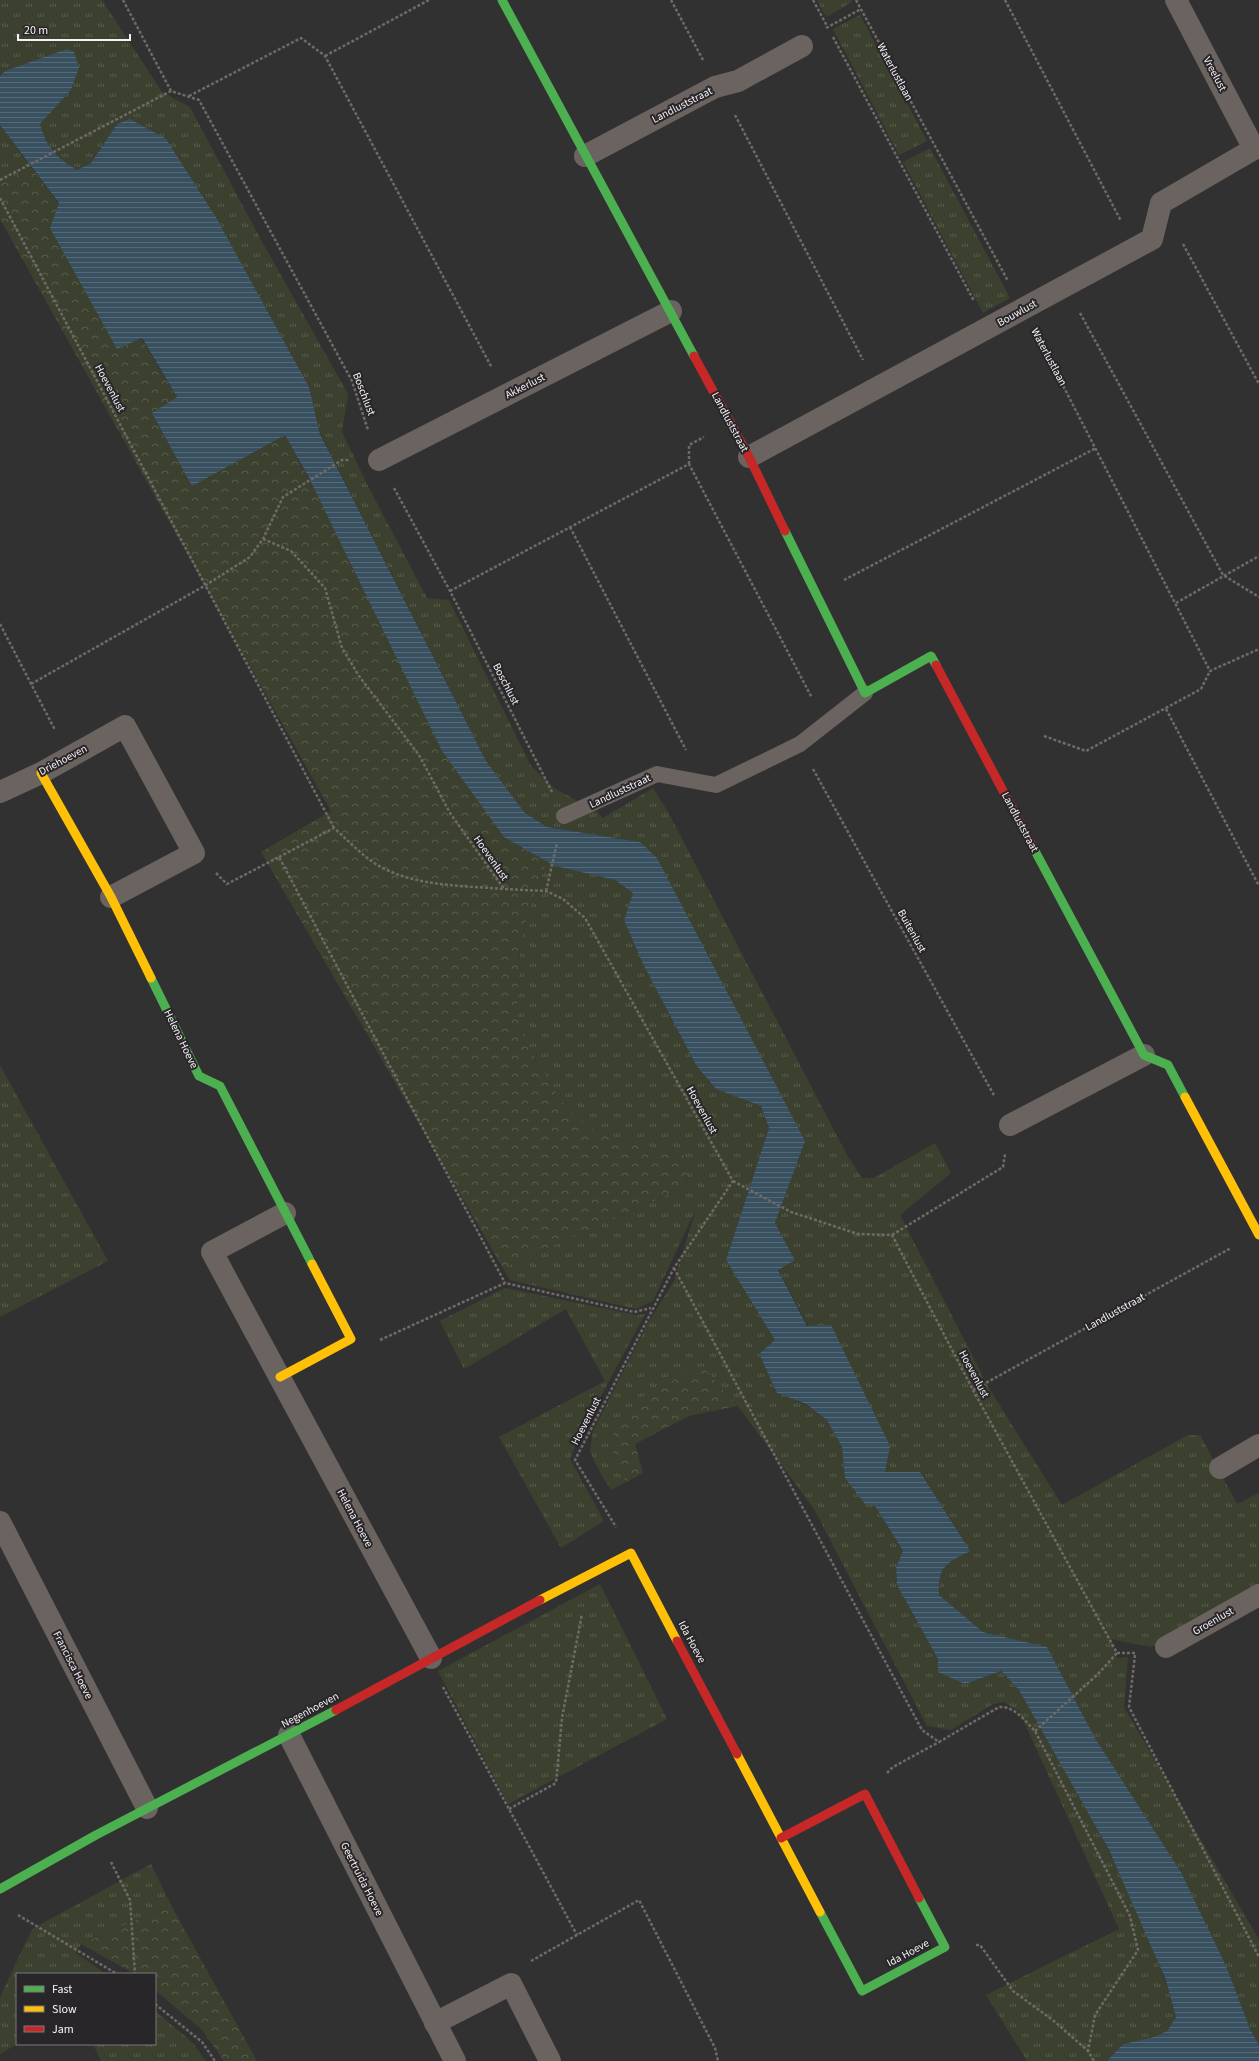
<svg xmlns="http://www.w3.org/2000/svg" width="1259" height="2061" viewBox="0 0 1259 2061" font-family="'Source Sans 3',sans-serif">
<defs>
<pattern id="grass-tufts" width="24" height="20" patternUnits="userSpaceOnUse"><rect width="24" height="20" fill="#3b412e"/><path d="M3 7l-1-3M5 7V3M7 7l1-3M15 17l-1-3M17 17v-4M19 17l1-3" fill="none" stroke="#585d4d"/></pattern>
<pattern id="forest-crowns" width="20" height="18" patternUnits="userSpaceOnUse"><rect width="20" height="18" fill="#3b412e"/><path d="M2 6a3 3 0 1 1 6 0M12 15a3 3 0 1 1 6 0" fill="none" stroke="#585d4d"/></pattern>
<pattern id="water-rules" width="6" height="5" patternUnits="userSpaceOnUse"><rect width="6" height="5" fill="#385060"/><path d="M0 2.5h6" fill="none" stroke="#556a77"/></pattern>
</defs>
<rect width="100%" height="100%" fill="#323132"/>
<!-- grass -->
<g fill="url(#grass-tufts)">
<path d="M0 0H102L162 92 190 107 260 238 348 394 342 432 368 486 427 598 449 600 531 766 554 788 596 811 603 818 653 788 668 812 847 1155 862 1178H874L935 1143 951 1173 900 1215 989 1388 1062 1505 1188 1435H1200L1237 1504 1259 1493V1586L1151 1647 1110 1639 1117 1658 1128 1657 1124 1707 1259 1940V2045L1250 2029 1227 1968 1181 1872 1095 1738 1047 1647 983 1632 939 1595C939 1564 946 1566 969 1551L885 1472 778 1269 795 1259 775 1223 805 1141 640 842 547 827 524 812 486 761 320 433 309 387 217 219 117 124 91 163 77 170C55 157 48 148 40 124L71 90 74 53 67 50 5 71 0 76Z"/>
<polygon points="817,0 851,0 852,2 826,17"/>
<polygon points="860,15 927,141 899,155 833,29"/>
<polygon points="0,125 31,167 0,184"/>
<polygon points="930,148 1010,298 983,313 903,162"/>
<path d="M547 861 555 866 615 880 634 893 624 920 643 964 696 1065 716 1089 761 1106 769 1128 726 1260 776 1340 759 1354 777 1393C806 1404 832 1414 842 1447 845 1456 844 1468 845 1478L875 1506 903 1552 896 1567 897 1585 938 1659 965 1684 1001 1671 1019 1690C1078 1794 1144 1901 1176 2017L1167 2031 1154 2037 1123 2044 1107 2061H1027L986 1995 1119 1929 1019 1711 1004 1702 993 1704 951 1730 927 1726 814 1509 738 1406 702 1366 616 1465 626 1482 611 1490 600 1473 590 1451 593 1431 649 1321 674 1281 696 1209 653 1301 636 1309 510 1280 503 1268 683 1188 688 1176 682 1153 641 1147 593 1130 564 1105 523 1039 517 1012 520 944 533 898Z"/>
<polygon points="0,1065 108,1261 0,1317"/>
<polygon points="505,1288 636,1315 645,1314 577,1441 570,1459 604,1521 561,1548 499,1437 605,1381 566,1309 464,1369 440,1321"/>
<polygon points="600,1584 667,1719 508,1804 438,1671"/>
<polygon points="151,1864 171,1905 81,1944 76,1953 106,1974 17,1974 17,2044 0,2054 0,1997 32,1929"/>
<polygon points="155,2011 192,2042 206,2061 101,2061 93,2044 155,2044"/>
</g>
<!-- forest -->
<g fill="url(#forest-crowns)">
<path d="M31 167 59 204 117 349 141 338 177 398 285 435 504 837 547 861 533 898 520 944 517 1012 523 1039 564 1105 593 1130 641 1147 682 1153C692 1166 689 1173 683 1188L503 1268 261 852 331 811 0 219V184Z"/>
<polygon points="702,1366 738,1406 689,1416 635,1444 643,1473 626,1482 616,1465 611,1443 617,1421 645,1395"/>
<polygon points="171,1905 257,2061 224,2061 202,2030 155,1990 155,1974 135,1974 81,1944"/>
</g>
<!-- water -->
<path fill="url(#water-rules)" d="M67 49 74 52 79 67 71 90 40 124C47 148 56 157 77 170L91 163 117 124 130 119 166 139 217 219 309 387 320 434 486 761 524 812 547 827 640 842 657 858 805 1141 775 1223 795 1260 778 1270 807 1326 831 1325 890 1446 885 1472H920L970 1551C946 1564 938 1566 939 1595L983 1632 1047 1647 1095 1738 1181 1872 1227 1968 1250 2029 1259 2045V2061H1107L1123 2044 1154 2037 1167 2031 1176 2017 1165 1978 1109 1850 1019 1690 1001 1671 965 1684 938 1672V1659L897 1585 896 1567 903 1551 875 1506 865 1504 845 1478 842 1447 827 1420 806 1404 777 1393 759 1354 775 1340 726 1260 769 1128 761 1106 716 1089 696 1065 643 964 624 920 633 893 615 880 555 866 504 837 442 751 308 476 285 435 192 486 152 413 177 397 142 338 117 349 50 228 59 203 0 125V76L5 71Z"/>
<g fill="none" stroke-linecap="round" stroke-linejoin="round">
<!-- path -->
<g stroke="#6f6a68" stroke-width="2.5" stroke-dasharray="3 2" stroke-linecap="butt">
<polyline points="123,0 171,91 199,100 352,381 368,430"/>
<polyline points="671,0 703,60"/>
<polyline points="813,0 827,26"/>
<polyline points="856,0 1008,281"/>
<polyline points="1005,0 1121,221"/>
<polyline points="826,28 861,9"/>
<polyline points="833,37 974,301"/>
<polyline points="325,56 429,0"/>
<polyline points="189,96 301,38 325,56 492,368"/>
<polyline points="735,115 863,360"/>
<polyline points="0,180 171,91"/>
<polyline points="0,198 334,828"/>
<polyline points="1183,244 1259,384"/>
<polyline points="1080,313 1223,575 1259,597"/>
<polyline points="1038,337 1210,671 1259,649"/>
<polyline points="689,464 689,445 704,437"/>
<polyline points="394,488 450,591 552,792"/>
<polyline points="570,527 686,750"/>
<polyline points="263,539 291,551 325,588 342,648 359,676 419,755 450,813 504,889 546,891 563,899 585,918 733,1181 674,1268 575,1460 616,1527"/>
<polyline points="844,580 1096,448"/>
<polyline points="450,591 689,464 812,698"/>
<polyline points="1176,603 1259,556"/>
<polyline points="0,624 55,730"/>
<polyline points="31,684 206,585 250,557 263,539 283,497 342,460 350,460"/>
<polyline points="1166,709 1259,886"/>
<polyline points="1044,736 1086,751 1201,689 1210,671"/>
<polyline points="813,769 995,1097"/>
<path d="M279 857 334 828C345 838 355 848 366 857 403 887 458 885 503 889"/>
<polyline points="216,873 227,884 279,857 505,1283"/>
<polyline points="546,891 557,843"/>
<polyline points="733,1181 791,1212 858,1234 892,1235 973,1390 1117,1653 1135,1653"/>
<polyline points="892,1235 1003,1167 1005,1154"/>
<path d="M674 1268 922 1730 939 1742 999 1707C1015 1706 1025 1721 1035 1731L1130 1916 1138 1950 1095 2015 1088 2051"/>
<polyline points="380,1340 505,1283 634,1312 651,1308"/>
<polyline points="973,1390 1231,1248"/>
<polyline points="1135,1655 1129,1707 1259,1957"/>
<polyline points="443,1687 577,1935"/>
<polyline points="1035,1731 1097,1675 1117,1653"/>
<polyline points="887,1773 893,1767 939,1742"/>
<polyline points="509,1809 556,1783 562,1718 582,1614"/>
<polyline points="111,1862 130,1900 135,1974"/>
<polyline points="18,1915 117,1974"/>
<polyline points="976,1945 980,1945 1013,1991 1054,2021 1088,2051 1094,2061"/>
<polyline points="531,1961 639,1900 715,2048 718,2061"/>
<polyline points="155,2004 202,2042 215,2061"/>
</g>
<!-- lane -->
<polyline stroke="#6a635f" stroke-width="16" points="564,816 657,774 716,785 800,744 865,693"/>
<!-- street -->
<g stroke="#6a635f" stroke-width="22">
<polyline points="1176,0 1254,149"/>
<polyline points="585,156 715,87 738,81 802,46"/>
<polyline points="749,457 1152,239 1161,203 1259,146"/>
<polyline points="379,460 671,311"/>
<polyline points="0,792 41,773 125,726 194,853 111,897"/>
<polyline points="1010,1125 1144,1055"/>
<polyline points="285,1213 212,1252 431,1658"/>
<polyline points="1220,1468 1259,1445"/>
<polyline points="0,1522 147,1808"/>
<polyline points="1166,1647 1259,1595"/>
<polyline points="289,1735 455,2061"/>
<polyline points="435,2023 511,1984 550,2061"/>
</g>
<!-- fast -->
<g stroke="#4caf50" stroke-width="9">
<polyline points="502,0 694,356"/>
<polyline points="785,531 865,693 931,656 936,665"/>
<polyline points="1034,849 1144,1055 1168,1065 1185,1097"/>
<polyline points="151,978 199,1076 220,1086 312,1264"/>
<polyline points="0,1889 96,1835 336,1710"/>
<polyline points="820,1912 862,1991 945,1947 919,1898"/>
</g>
<!-- slow -->
<g stroke="#ffc107" stroke-width="9">
<polyline points="41,773 111,897 151,978"/>
<polyline points="1185,1097 1259,1235"/>
<polyline points="280,1377 351,1339 312,1264"/>
<polyline points="540,1600 631,1553 677,1641"/>
<polyline points="737,1754 820,1912"/>
</g>
<!-- jam -->
<g stroke="#c62828" stroke-width="9">
<polyline points="694,356 749,457 785,531"/>
<polyline points="936,665 1034,849"/>
<polyline points="677,1641 737,1754"/>
<polyline points="336,1710 540,1600"/>
<polyline points="781,1838 865,1794 919,1898"/>
</g>
</g>
<g text-anchor="middle" dominant-baseline="central" stroke-width="4" stroke-linejoin="round" paint-order="stroke">
<!-- street labels -->
<g font-size="11" fill="#f5f3f5" stroke="#292629">
<text transform="translate(895 72) rotate(62)">Waterlustlaan</text>
<text transform="translate(1215 74) rotate(62)">Vreelust</text>
<text transform="translate(682 105) rotate(-27)">Landluststraat</text>
<text transform="translate(1017 313) rotate(-29)">Bouwlust</text>
<text transform="translate(1049 357) rotate(62)">Waterlustlaan</text>
<text transform="translate(525 386) rotate(-27)">Akkerlust</text>
<text transform="translate(110 388) rotate(62)">Hoevenlust</text>
<text transform="translate(364 394) rotate(69)">Boschlust</text>
<text transform="translate(730 422) rotate(62)">Landluststraat</text>
<text transform="translate(506 684) rotate(63)">Boschlust</text>
<text transform="translate(63 760) rotate(-28)">Driehoeven</text>
<text transform="translate(620 791) rotate(-25)">Landluststraat</text>
<text transform="translate(1020 822) rotate(62)">Landluststraat</text>
<text transform="translate(491 858) rotate(55)">Hoevenlust</text>
<text transform="translate(912 931) rotate(61)">Buitenlust</text>
<text transform="translate(181 1039) rotate(64)">Helena Hoeve</text>
<text transform="translate(702 1110) rotate(61)">Hoevenlust</text>
<text transform="translate(1115 1312) rotate(-29)">Landluststraat</text>
<text transform="translate(974 1374) rotate(62)">Hoevenlust</text>
<text transform="translate(586 1421) rotate(-63)">Hoevenlust</text>
<text transform="translate(355 1518) rotate(62)">Helena Hoeve</text>
<text transform="translate(1213 1621) rotate(-30)">Groenlust</text>
<text transform="translate(692 1642) rotate(62)">Ida Hoeve</text>
<text transform="translate(73 1665) rotate(63)">Francisca Hoeve</text>
<text transform="translate(310 1710) rotate(-28)">Negenhoeven</text>
<text transform="translate(362 1879) rotate(63)">Geertruida Hoeve</text>
<text transform="translate(908 1953) rotate(-28)">Ida Hoeve</text>
</g>
</g>
<!-- legend -->
<rect x="16" y="1973" width="140" height="72" fill="#292629" stroke="#7b787b"/>
<rect x="24" y="1986" width="20" height="6" fill="#4caf50" stroke="#7b787b"/>
<text x="52" y="1993" font-size="12" fill="#f5f3f5">Fast</text>
<rect x="24" y="2006" width="20" height="6" fill="#ffc107" stroke="#7b787b"/>
<text x="52" y="2013" font-size="12" fill="#f5f3f5">Slow</text>
<rect x="24" y="2026" width="20" height="6" fill="#c62828" stroke="#7b787b"/>
<text x="52" y="2033" font-size="12" fill="#f5f3f5">Jam</text>
<!-- scale -->
<path d="M18 34v6h112v-6" fill="none" stroke="#f5f3f5" stroke-width="2"/>
<text x="24" y="34" font-size="12" fill="#f5f3f5" stroke="#292629" stroke-width="3" paint-order="stroke">20 m</text>
</svg>
